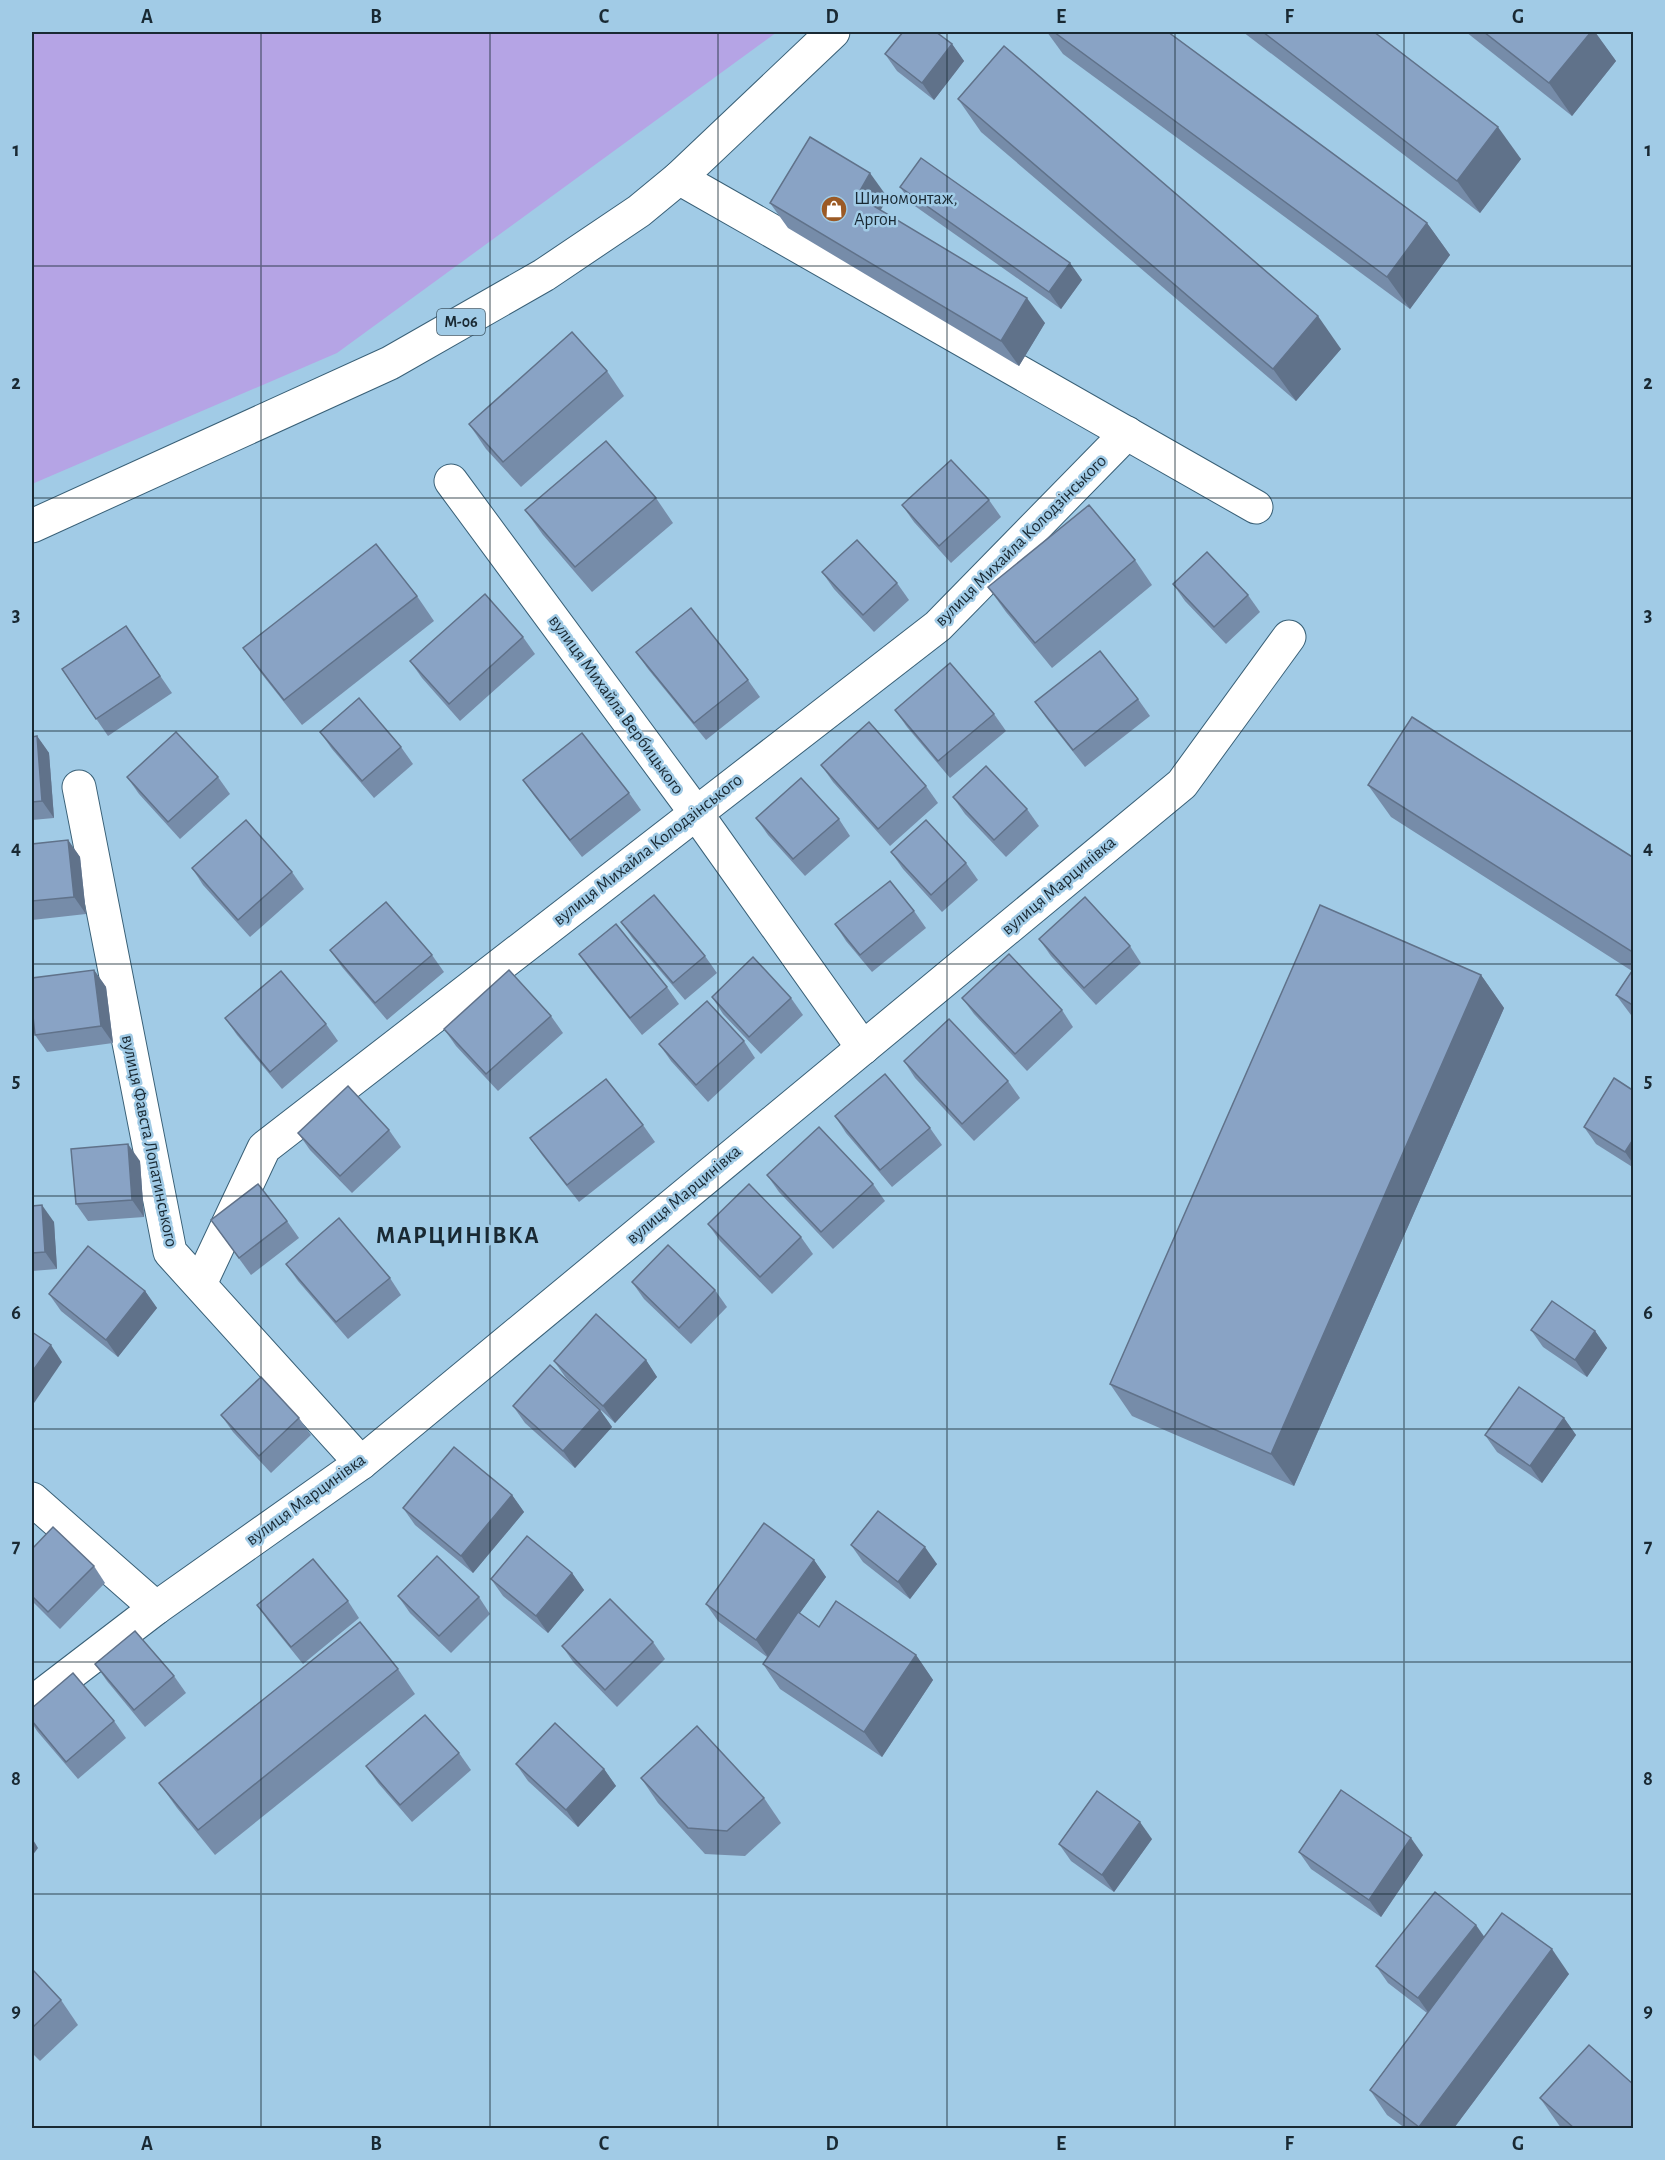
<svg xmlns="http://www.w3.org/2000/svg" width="1665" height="2160" viewBox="0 0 1665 2160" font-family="'Alegreya Sans',sans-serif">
<rect width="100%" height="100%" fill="#a1cbe6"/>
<!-- green -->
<polygon fill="#b5a4e5" points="32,32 777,32 337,353 32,484"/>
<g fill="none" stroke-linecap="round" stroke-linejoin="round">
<defs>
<g id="minor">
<polyline points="679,178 1256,507"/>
<polyline points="451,481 696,813 863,1048"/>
<polyline points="79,787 170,1252 361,1463"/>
<polyline points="200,1284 264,1148 938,626 1127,433"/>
<polyline points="32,1499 156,1608"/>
<polyline points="32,1703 156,1608 361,1463 1182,784 1289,637"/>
</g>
<polyline id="highway" points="32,526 390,363 544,275 639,211 679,178 833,32"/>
</defs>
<!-- minor casing -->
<use href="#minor" stroke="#396077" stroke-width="35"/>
<!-- highway casing -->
<use href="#highway" stroke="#396077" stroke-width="35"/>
<!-- minor -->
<use href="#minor" stroke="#fff" stroke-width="33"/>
<!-- highway -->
<use href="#highway" stroke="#fff" stroke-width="33"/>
</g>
<!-- wall -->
<g fill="#768ca9">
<polygon points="1047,32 1054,32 1427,223 1450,255 1410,309 1063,54"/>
<polygon points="1243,32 1374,32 1521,159 1480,213"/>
<polygon points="1466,32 1595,32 1616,61 1572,116"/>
<polygon points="952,44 964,61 934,100 897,71 885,54"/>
<polygon points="958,99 1341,349 1296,401 981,132"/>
<polygon points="900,187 1070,263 1082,280 1061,309 912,204"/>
<polygon points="888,198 880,210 1045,323 1019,366 788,228 770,203"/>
<polygon points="607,371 624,396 521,487 486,449 469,424"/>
<polygon points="656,498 673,523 592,592 543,535 525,510"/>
<polygon points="989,500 1001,517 951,563 914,522 902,505"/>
<polygon points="1135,560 1152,585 1052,668 1006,612 988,587"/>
<polygon points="822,572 897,583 909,600 874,632 834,589"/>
<polygon points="1173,584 1248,595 1260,612 1226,644 1185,601"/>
<polygon points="417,596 434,621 302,725 261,673 243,648"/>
<polygon points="126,626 172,693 108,736 62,669"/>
<polygon points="523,637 535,654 460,721 422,678 410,661"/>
<polygon points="636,652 748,680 760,697 706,740 648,669"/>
<polygon points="1138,699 1150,716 1085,767 1047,719 1035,702"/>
<polygon points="895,710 994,714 1006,731 950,778 907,727"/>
<polygon points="320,732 401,747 413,764 374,798 332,749"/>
<polygon points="37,736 49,753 54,818 32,820 32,737"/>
<polygon points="821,765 926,786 938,803 890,846 833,782"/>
<polygon points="127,777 218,777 230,794 180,839 139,794"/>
<polygon points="523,780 629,793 641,810 582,857 535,797"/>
<polygon points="1368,785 1634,858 1634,1019 1616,995 1632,971 1391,817"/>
<polygon points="953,797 1027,809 1039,826 1006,857 965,814"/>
<polygon points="756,818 839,819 850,836 805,876 768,835"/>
<polygon points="68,840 80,857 86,914 32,920 32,844"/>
<polygon points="891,852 966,863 978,880 942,912 903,869"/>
<polygon points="192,868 292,872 304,889 250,937 203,885"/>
<polygon points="914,911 926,928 872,972 846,941 835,924"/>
<polygon points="621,922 705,956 717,973 685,1000 633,939"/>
<polygon points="1039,939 1130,946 1141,963 1096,1005 1051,956"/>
<polygon points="330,950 432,955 444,972 387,1020 342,967"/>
<polygon points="579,954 667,987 679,1004 642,1035 591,971"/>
<polygon points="94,970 106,987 113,1043 47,1052 35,1035"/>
<polygon points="1481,975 1504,1008 1294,1486 1132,1416 1110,1384"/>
<polygon points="712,997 791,998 803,1015 761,1054 723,1014"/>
<polygon points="962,998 1062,1010 1073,1027 1027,1071 974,1014"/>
<polygon points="551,1016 563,1033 498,1091 456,1046 444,1029"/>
<polygon points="225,1018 326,1024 338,1041 282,1089 237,1035"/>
<polygon points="744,1041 755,1058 708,1102 671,1061 659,1044"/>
<polygon points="904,1061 1008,1081 1020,1098 974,1141 915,1078"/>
<polygon points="1634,1091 1634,1168 1596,1144 1584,1127"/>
<polygon points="835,1116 930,1128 942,1145 892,1187 846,1133"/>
<polygon points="643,1125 655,1142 579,1202 542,1155 530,1138"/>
<polygon points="389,1130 401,1147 352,1193 310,1150 298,1133"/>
<polygon points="140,1161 144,1217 88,1221 76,1204"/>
<polygon points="767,1175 873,1184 885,1201 833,1249 779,1192"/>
<polygon points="32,1206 54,1222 57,1269 32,1271"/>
<polygon points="211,1220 287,1221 299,1238 251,1275"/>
<polygon points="708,1224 801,1237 813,1254 772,1294 720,1241"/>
<polygon points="286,1264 390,1278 401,1295 348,1339 298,1281"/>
<polygon points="632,1282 715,1290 727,1307 691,1344 644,1299"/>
<polygon points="145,1291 157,1308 118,1357 61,1311 49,1294"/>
<polygon points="1531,1330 1595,1331 1607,1348 1587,1377 1543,1347"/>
<polygon points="646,1360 657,1377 615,1423 566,1378 554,1361"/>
<polygon points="513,1406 600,1410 612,1427 575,1468 525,1423"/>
<polygon points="221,1415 299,1418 311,1435 271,1473 233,1432"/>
<polygon points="1564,1418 1576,1435 1542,1483 1497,1452 1485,1435"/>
<polygon points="512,1495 524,1512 473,1573 415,1525 403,1508"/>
<polygon points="851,1545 937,1564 910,1599 863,1562"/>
<polygon points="32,1549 94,1566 105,1583 60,1629 32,1601"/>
<polygon points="814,1560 826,1577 799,1614 819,1627 916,1655 933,1680 882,1757 780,1689 763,1664 767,1657 718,1621 706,1604"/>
<polygon points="572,1573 584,1590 548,1633 503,1596 491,1579"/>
<polygon points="398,1596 479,1597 490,1614 451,1653 410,1613"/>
<polygon points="348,1601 359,1618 303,1664 269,1622 257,1605"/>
<polygon points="653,1642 665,1659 617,1707 574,1663 562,1646"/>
<polygon points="95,1664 174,1676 186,1693 145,1727 107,1681"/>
<polygon points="398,1669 415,1694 215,1855 177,1808 159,1783"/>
<polygon points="32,1708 114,1721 126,1738 78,1779 37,1731 32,1723"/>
<polygon points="459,1753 471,1770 412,1822 378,1783 366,1766"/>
<polygon points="516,1764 604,1769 616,1786 578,1827 528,1781"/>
<polygon points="641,1778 764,1798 781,1823 745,1856 705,1854 658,1803"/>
<polygon points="1152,1839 1114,1892 1071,1861 1059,1844"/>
<polygon points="1299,1852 1423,1855 1381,1917 1311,1869"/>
<polygon points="1484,1936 1569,1974 1454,2128 1405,2128 1387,2115 1370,2090 1427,2013 1388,1983 1376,1966"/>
<polygon points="32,1969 61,2000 78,2025 40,2061 32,2053"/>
<polygon points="1540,2098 1634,2128 1561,2128"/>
</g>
<!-- shaded-wall -->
<g fill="#60728a">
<polygon points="1591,32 1595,32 1616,61 1572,116 1549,83"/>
<polygon points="952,44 964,61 934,100 922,83"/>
<polygon points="1498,127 1521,159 1480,213 1457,181"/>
<polygon points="870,173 888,198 874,221 857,196"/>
<polygon points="1427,223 1450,255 1410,309 1387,277"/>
<polygon points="1070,263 1082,280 1061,309 1049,292"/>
<polygon points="1027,298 1045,323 1019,366 1001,341"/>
<polygon points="1318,316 1341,349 1296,401 1273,369"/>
<polygon points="37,736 49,753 54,818 42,801"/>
<polygon points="68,840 80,857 86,914 74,897"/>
<polygon points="94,970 106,987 113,1043 101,1026"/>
<polygon points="1481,975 1504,1008 1294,1486 1271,1454"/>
<polygon points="1634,1138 1634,1165 1625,1152"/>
<polygon points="128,1144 140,1161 144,1217 132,1200"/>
<polygon points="42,1205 54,1222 57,1269 45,1252"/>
<polygon points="145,1291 157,1308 118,1357 106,1340"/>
<polygon points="1595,1331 1607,1348 1587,1377 1575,1360"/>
<polygon points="51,1345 62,1362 32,1406 32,1372"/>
<polygon points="646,1360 657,1377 615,1423 603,1406"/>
<polygon points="600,1410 612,1427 575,1468 563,1451"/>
<polygon points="1564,1418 1576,1435 1542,1483 1530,1466"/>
<polygon points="512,1495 524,1512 473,1573 461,1556"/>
<polygon points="925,1547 937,1564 910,1599 898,1582"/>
<polygon points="814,1560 826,1577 768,1657 756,1640"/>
<polygon points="572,1573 584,1590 548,1633 536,1616"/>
<polygon points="916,1655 933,1680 882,1757 864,1732"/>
<polygon points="604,1769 616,1786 578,1827 566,1810"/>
<polygon points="1140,1822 1152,1839 1114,1892 1102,1875"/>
<polygon points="32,1838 38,1848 32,1856"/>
<polygon points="1411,1838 1423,1855 1381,1917 1369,1900"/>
<polygon points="1476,1925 1488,1942 1430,2015 1418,1998"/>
<polygon points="1552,1949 1569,1974 1454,2128 1421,2128 1419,2127"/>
</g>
<!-- building -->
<g fill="#89a3c5" stroke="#60728a" stroke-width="1.5">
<polygon points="903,32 936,32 952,44 922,83 885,54"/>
<polygon points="1054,32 1168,32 1427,223 1387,277"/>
<polygon points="1263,32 1374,32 1498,127 1457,181"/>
<polygon points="1484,32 1591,32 1549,83"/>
<polygon points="1004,46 1318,316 1273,369 958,99"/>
<polygon points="810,137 870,173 857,196 1027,298 1001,341 770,203"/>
<polygon points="921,158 1070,263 1049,292 900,187"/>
<polygon points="572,332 607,371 503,462 469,424"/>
<polygon points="606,441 656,498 575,567 525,510"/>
<polygon points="951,460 989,500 939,546 902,505"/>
<polygon points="1089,505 1135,560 1035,643 988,587"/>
<polygon points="857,540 897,583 863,615 822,572"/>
<polygon points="376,544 417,596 284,700 243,648"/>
<polygon points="1207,552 1248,595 1214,627 1173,584"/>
<polygon points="485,594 523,637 449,704 410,661"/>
<polygon points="691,608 748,680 694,723 636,652"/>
<polygon points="126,626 160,676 96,719 62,669"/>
<polygon points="1100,651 1138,699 1073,750 1035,702"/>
<polygon points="950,663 994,714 938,761 895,710"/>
<polygon points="359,698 401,747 362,781 320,732"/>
<polygon points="1412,717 1634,858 1634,953 1368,785"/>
<polygon points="869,722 926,786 878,829 821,765"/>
<polygon points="176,732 218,777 168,822 127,777"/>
<polygon points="582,733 629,793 570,840 523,780"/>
<polygon points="37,736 42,801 32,802 32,737"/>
<polygon points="986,766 1027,809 994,840 953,797"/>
<polygon points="801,778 839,819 793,859 756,818"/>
<polygon points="246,820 292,872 238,920 192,868"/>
<polygon points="926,820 966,863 931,895 891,852"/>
<polygon points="68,840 74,897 32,901 32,844"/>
<polygon points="890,881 914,911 860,955 835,924"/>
<polygon points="654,895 705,956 673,983 621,922"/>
<polygon points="1085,897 1130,946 1084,988 1039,939"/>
<polygon points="386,902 432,955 375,1003 330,950"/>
<polygon points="1320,905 1481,975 1271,1454 1110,1384"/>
<polygon points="616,924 667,987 630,1018 579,954"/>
<polygon points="1009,954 1062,1010 1015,1054 962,998"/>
<polygon points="753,957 791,998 749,1037 712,997"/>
<polygon points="1634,968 1634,1006 1616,995"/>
<polygon points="94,970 101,1026 35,1035 32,1007 32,978"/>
<polygon points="509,970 551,1016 486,1074 444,1029"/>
<polygon points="281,971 326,1024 270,1072 225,1018"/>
<polygon points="707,1001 744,1041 696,1085 659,1044"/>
<polygon points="949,1019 1008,1081 962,1124 904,1061"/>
<polygon points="885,1074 930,1128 880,1170 835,1116"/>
<polygon points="1614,1078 1634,1091 1634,1138 1625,1152 1584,1127"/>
<polygon points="606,1079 643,1125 567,1185 530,1138"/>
<polygon points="348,1086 389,1130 340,1176 298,1133"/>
<polygon points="819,1127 873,1184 821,1232 767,1175"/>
<polygon points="128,1144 132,1200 76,1204 71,1149"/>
<polygon points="258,1184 287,1221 239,1258 211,1220"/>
<polygon points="749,1184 801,1237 760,1277 708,1224"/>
<polygon points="42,1205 45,1252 32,1253 32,1206"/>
<polygon points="339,1218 390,1278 336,1322 286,1264"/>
<polygon points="668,1245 715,1290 679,1328 632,1282"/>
<polygon points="88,1246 145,1291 106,1340 49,1294"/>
<polygon points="1552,1301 1595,1331 1575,1360 1531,1330"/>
<polygon points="596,1314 646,1360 603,1406 554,1361"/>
<polygon points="32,1332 51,1345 32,1372"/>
<polygon points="550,1365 600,1410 563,1451 513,1406"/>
<polygon points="261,1377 299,1418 259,1456 221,1415"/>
<polygon points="1519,1387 1564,1418 1530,1466 1485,1435"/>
<polygon points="454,1447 512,1495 461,1556 403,1508"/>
<polygon points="878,1511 925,1547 898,1582 851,1545"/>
<polygon points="764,1523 814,1560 756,1640 706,1604"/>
<polygon points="53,1527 94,1566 48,1612 32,1596 32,1549"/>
<polygon points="527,1536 572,1573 536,1616 491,1579"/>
<polygon points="437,1556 479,1597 439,1636 398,1596"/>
<polygon points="313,1559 348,1601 291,1647 257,1605"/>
<polygon points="610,1599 653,1642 605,1690 562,1646"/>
<polygon points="836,1601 916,1655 864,1732 763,1664 798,1612 819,1627"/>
<polygon points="360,1622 398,1669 198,1830 159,1783"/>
<polygon points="135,1631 174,1676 134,1710 95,1664"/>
<polygon points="73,1673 114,1721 66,1762 32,1721 32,1708"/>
<polygon points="425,1715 459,1753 400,1805 366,1766"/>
<polygon points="555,1723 604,1769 566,1810 516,1764"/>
<polygon points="697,1726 764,1798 727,1831 688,1828 641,1778"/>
<polygon points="1341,1790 1411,1838 1369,1900 1299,1852"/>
<polygon points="1097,1791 1140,1822 1102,1875 1059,1844"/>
<polygon points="1435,1892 1476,1925 1418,1998 1376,1966"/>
<polygon points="1502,1913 1552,1949 1419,2127 1370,2090"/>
<polygon points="32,1969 61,2000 32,2028"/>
<polygon points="1589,2045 1634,2085 1634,2128 1574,2128 1540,2098"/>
</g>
<!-- grid -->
<path fill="none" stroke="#192933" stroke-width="1.5" stroke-opacity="0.55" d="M261 32V2128M490 32V2128M718 32V2128M947 32V2128M1175 32V2128M1404 32V2128M32 266H1634M32 498H1634M32 731H1634M32 964H1634M32 1196H1634M32 1429H1634M32 1662H1634M32 1894H1634"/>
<!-- icons -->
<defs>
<symbol id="shop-disc" viewBox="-11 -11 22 22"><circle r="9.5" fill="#9b5a25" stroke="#a1cbe6"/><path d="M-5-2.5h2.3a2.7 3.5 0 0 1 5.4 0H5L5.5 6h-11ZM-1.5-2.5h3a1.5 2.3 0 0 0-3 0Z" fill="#fff"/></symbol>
</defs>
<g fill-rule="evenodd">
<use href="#shop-disc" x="819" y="194" width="30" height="30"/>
</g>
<g text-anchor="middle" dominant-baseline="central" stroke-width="5" stroke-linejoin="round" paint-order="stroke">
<!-- shield labels -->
<rect fill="#a1cbe6" stroke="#425a69" stroke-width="1.5" x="437" y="309" width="48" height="26" rx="4.5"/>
<g font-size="16" font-weight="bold" fill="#192933">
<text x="461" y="322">М-06</text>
</g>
<!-- poi labels -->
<g font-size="18" fill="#192933" stroke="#a1cbe6" text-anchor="start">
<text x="854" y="199">Шиномонтаж,<tspan x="854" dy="21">Аргон</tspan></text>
</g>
<!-- street labels -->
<g font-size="18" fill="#192933" stroke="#a1cbe6">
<text transform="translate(1021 541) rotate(-45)">вулиця Михайла Колодзінського</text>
<text transform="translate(616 705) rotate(54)">вулиця Михайла Вербицького</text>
<text transform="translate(648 850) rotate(-38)">вулиця Михайла Колодзінського</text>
<text transform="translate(1059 886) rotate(-40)">вулиця Марцинівка</text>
<text transform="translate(149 1141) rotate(78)">вулиця Фавста Лопатинського</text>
<text transform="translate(684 1195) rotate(-40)">вулиця Марцинівка</text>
<text transform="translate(306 1500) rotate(-36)">вулиця Марцинівка</text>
</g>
<!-- district labels -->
<g font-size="24" font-weight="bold" letter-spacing="1.5" fill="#192933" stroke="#a1cbe6">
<text x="458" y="1236">МАРЦИНІВКА</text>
</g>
</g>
<!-- border -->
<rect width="1665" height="2160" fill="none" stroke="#a1cbe6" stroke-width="66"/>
<rect x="33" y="33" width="1599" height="2094" fill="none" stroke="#192933" stroke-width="2"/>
<g font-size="20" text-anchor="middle" font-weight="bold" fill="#192933">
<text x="147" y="23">A</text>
<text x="376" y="23">B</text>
<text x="604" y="23">C</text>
<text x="832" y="23">D</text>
<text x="1061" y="23">E</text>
<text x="1289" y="23">F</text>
<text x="1518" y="23">G</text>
<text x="16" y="156">1</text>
<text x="1648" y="156">1</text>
<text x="16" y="389">2</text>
<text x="1648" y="389">2</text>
<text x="16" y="621">3</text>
<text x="1648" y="621">3</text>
<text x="16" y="854">4</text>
<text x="1648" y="854">4</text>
<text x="16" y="1087">5</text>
<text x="1648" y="1087">5</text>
<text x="16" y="1319">6</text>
<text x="1648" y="1319">6</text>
<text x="16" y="1552">7</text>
<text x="1648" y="1552">7</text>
<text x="16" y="1785">8</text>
<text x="1648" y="1785">8</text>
<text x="16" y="2017">9</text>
<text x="1648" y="2017">9</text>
<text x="147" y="2150">A</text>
<text x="376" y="2150">B</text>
<text x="604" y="2150">C</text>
<text x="832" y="2150">D</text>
<text x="1061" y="2150">E</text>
<text x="1289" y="2150">F</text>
<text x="1518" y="2150">G</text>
</g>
</svg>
